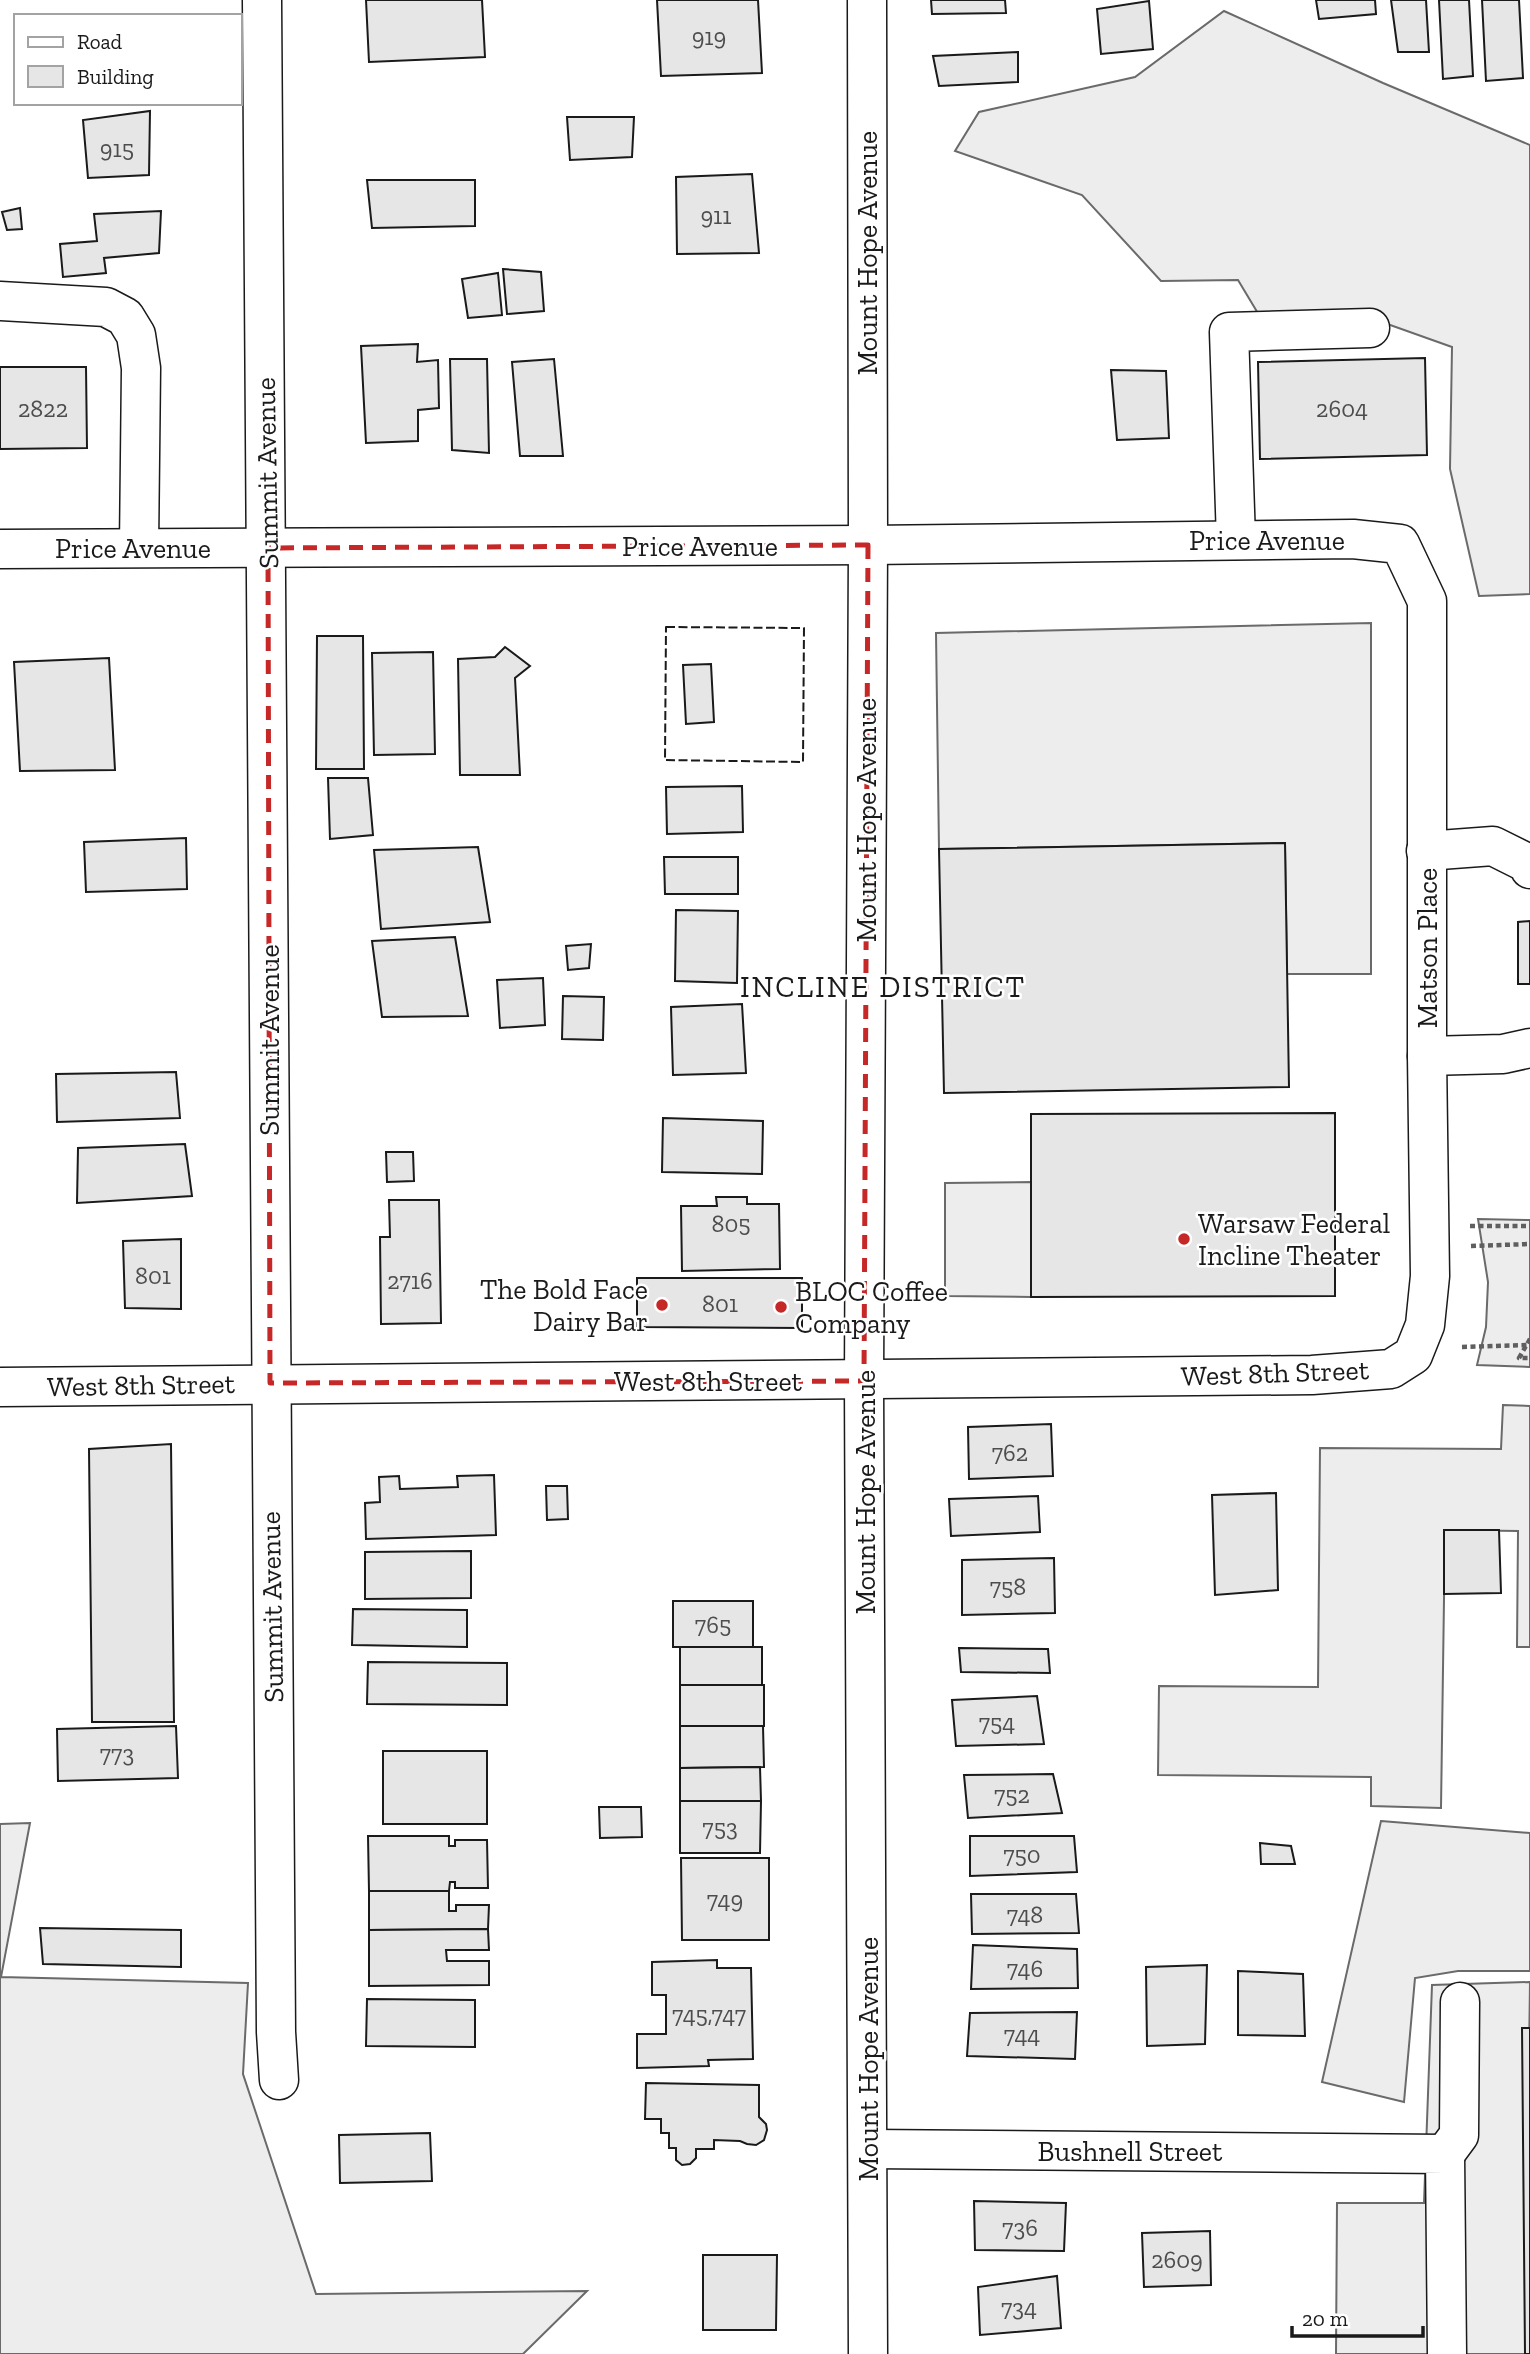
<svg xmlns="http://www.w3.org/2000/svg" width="1530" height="2354" viewBox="0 0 1530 2354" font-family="'Zilla Slab',serif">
<rect width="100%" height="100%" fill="#fff"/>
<!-- built -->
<g fill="#ededed" stroke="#6a6a6a" stroke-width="2">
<polygon points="1224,11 1383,83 1530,145 1530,594 1479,596 1450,469 1452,347 1379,321 1262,320 1238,280 1161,281 1082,195 955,151 979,112 1135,77"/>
<polygon points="1371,623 1371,974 1287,974 1285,843 939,849 936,633"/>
<polygon points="1032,1182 1031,1297 945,1296 945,1183"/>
<polygon points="1478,1219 1530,1220 1530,1367 1477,1365 1486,1327 1488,1282"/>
<polygon points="1503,1405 1530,1406 1530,1647 1517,1647 1518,1531 1445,1530 1441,1808 1371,1806 1371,1777 1158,1775 1159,1686 1318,1687 1320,1448 1501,1449"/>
<polygon points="1381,1821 1530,1833 1530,1971 1458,1971 1415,1978 1404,2102 1322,2082"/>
<polygon points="30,1823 1,1977 248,1983 243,2074 316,2294 587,2291 523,2354 0,2354 0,1824"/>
<polygon points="1530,1982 1525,2354 1336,2354 1337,2203 1424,2203 1432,1985"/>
</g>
<!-- building -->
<g fill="#e6e6e6" stroke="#1a1a1a" stroke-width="2">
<polygon points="366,0 482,0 485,57 369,62"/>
<polygon points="657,0 758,0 762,73 661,76"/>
<polygon points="931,0 1005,0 1006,13 932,14"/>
<polygon points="1316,0 1375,0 1376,14 1319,19"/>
<polygon points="1391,0 1426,0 1429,52 1398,52"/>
<polygon points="1439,0 1469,0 1473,76 1443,79"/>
<polygon points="1482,0 1519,0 1523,78 1486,81"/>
<polygon points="1149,1 1153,49 1101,54 1097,9"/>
<polygon points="1018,52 1018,82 939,86 933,56"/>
<polygon points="150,111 149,175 88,178 83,120"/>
<polygon points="567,117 634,117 632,157 570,160"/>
<polygon points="752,174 759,253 677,254 676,177"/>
<polygon points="367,180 475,180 475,226 372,228"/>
<polygon points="20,208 22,229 7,230 2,212"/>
<polygon points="161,211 159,253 104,258 106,273 63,277 60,244 97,241 94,214"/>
<polygon points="503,269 541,272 544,311 507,314"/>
<polygon points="498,273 502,315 468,318 462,279"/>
<polygon points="418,344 417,362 438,360 439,408 418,410 418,441 366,443 361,346"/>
<polygon points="1425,358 1427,455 1260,459 1258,362"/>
<polygon points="450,359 487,359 489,453 452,450"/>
<polygon points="554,359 563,456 520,456 512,362"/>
<polygon points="0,367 86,367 87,448 0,449"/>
<polygon points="1111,370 1166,371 1169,438 1117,440"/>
<polygon points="317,636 363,636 364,769 316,769"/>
<polygon points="505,647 530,666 515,678 520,775 460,775 458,659 495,657"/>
<polygon points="433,652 435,754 374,755 372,653"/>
<polygon points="109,658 115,770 20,771 14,662"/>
<polygon points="711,664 714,722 686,724 683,665"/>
<polygon points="328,778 368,778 373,835 330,839"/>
<polygon points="742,786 743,832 667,834 666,787"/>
<polygon points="186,838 187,889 86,892 84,842"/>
<polygon points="1285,843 1289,1087 944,1093 939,849"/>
<polygon points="478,847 490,922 381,929 374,850"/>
<polygon points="664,857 738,857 738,894 665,894"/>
<polygon points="676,910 738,911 737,983 675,981"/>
<polygon points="1530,921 1530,984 1518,984 1518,922"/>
<polygon points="455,937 468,1016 382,1017 372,941"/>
<polygon points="591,944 589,968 568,970 566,946"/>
<polygon points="543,978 545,1025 500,1028 497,980"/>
<polygon points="563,996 604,997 603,1040 562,1039"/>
<polygon points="742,1004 746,1073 673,1075 671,1007"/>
<polygon points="176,1072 180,1118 57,1122 56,1074"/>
<polygon points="1335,1113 1335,1296 1031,1297 1031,1114"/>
<polygon points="663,1118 763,1121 762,1174 662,1172"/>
<polygon points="185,1144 192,1196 77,1203 78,1148"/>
<polygon points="386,1152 413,1152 414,1181 387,1182"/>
<polygon points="716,1197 747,1197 747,1204 779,1204 780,1269 682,1271 681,1206 717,1206"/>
<polygon points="389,1200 439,1200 441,1323 381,1324 380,1237 390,1237"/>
<polygon points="181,1239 181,1309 125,1308 123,1241"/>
<polygon points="637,1278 802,1278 802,1328 637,1327"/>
<polygon points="1051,1424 1053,1476 969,1479 968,1427"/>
<polygon points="171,1444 174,1722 92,1722 89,1449"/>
<polygon points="494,1475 496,1535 366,1539 365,1503 380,1502 379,1477 399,1476 400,1489 458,1487 457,1476"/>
<polygon points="546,1486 567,1486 568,1519 547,1520"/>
<polygon points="1276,1493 1278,1590 1215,1595 1212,1495"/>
<polygon points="1038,1496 1040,1532 951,1536 949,1499"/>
<polygon points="1444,1530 1499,1530 1501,1593 1444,1594"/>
<polygon points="471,1551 471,1598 365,1599 365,1552"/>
<polygon points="1054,1558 1055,1613 962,1615 962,1560"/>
<rect x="673" y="1601" width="80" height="46"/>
<polygon points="353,1609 467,1610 467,1647 352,1645"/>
<polygon points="680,1647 762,1647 762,1686 680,1685"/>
<polygon points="959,1648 1048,1649 1050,1673 961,1672"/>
<polygon points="368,1662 507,1663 507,1705 367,1704"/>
<rect x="680" y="1685" width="84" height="41"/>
<polygon points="1037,1696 1044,1744 956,1746 952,1700"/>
<polygon points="176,1726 178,1778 58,1781 57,1729"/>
<polygon points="680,1726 763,1726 764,1767 680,1768"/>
<rect x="383" y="1751" width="104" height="73"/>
<polygon points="760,1767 761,1801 680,1801 680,1768"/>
<polygon points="1053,1774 1062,1813 968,1818 964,1775"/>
<polygon points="680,1801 761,1801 760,1853 680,1853"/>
<polygon points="599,1807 641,1807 642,1837 600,1838"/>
<polygon points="368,1836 449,1836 449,1846 455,1846 455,1840 487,1840 488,1888 455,1888 455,1882 450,1882 449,1891 369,1891"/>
<polygon points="970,1836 1074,1836 1077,1872 970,1876"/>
<polygon points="1260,1843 1291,1846 1295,1864 1261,1864"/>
<polygon points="681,1858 769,1858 769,1940 682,1940"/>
<polygon points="369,1891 449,1891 449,1911 456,1911 456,1905 489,1905 488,1929 369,1930"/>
<polygon points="971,1894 1076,1894 1079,1933 972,1934"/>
<polygon points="40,1928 181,1930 181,1967 43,1964"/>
<polygon points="488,1929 489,1950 446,1950 447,1961 489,1961 489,1985 369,1986 369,1930"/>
<polygon points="973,1945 1077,1949 1078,1988 971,1989"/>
<polygon points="717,1960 717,1968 751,1968 753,2059 708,2060 709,2066 637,2068 637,2034 666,2034 666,1995 652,1995 652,1962"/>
<polygon points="1207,1965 1205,2044 1147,2046 1146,1967"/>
<polygon points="1238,1971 1303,1974 1305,2036 1238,2035"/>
<polygon points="367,1999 475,2000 475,2047 366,2046"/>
<polygon points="1077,2012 1075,2059 967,2056 970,2013"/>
<polygon points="1522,2028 1530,2028 1530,2354 1525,2354"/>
<polygon points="646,2083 759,2085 759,2117 766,2124 767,2130 764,2140 756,2145 747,2144 740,2141 714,2140 714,2149 696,2149 696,2158 690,2164 682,2165 676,2160 676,2148 669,2148 669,2133 661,2133 661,2119 645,2119"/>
<polygon points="430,2133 432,2181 340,2183 339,2135"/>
<polygon points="974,2201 1066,2203 1064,2251 975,2250"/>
<polygon points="1210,2231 1211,2285 1144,2287 1142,2233"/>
<polygon points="703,2255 777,2255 776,2330 703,2330"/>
<polygon points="1057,2276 1061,2328 980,2335 978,2287"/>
</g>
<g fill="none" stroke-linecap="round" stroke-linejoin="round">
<defs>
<g id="minor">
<path d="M262 0C269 677 269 1355 276 2032L279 2080"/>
<polyline points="867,0 868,545 864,1381 868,2354"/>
<polyline points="0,301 106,307 125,317 136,335 141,368 139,547"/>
<polyline points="1236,540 1229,332 1370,328"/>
<polyline points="0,549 868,545 1353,539 1400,544 1427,601 1427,1056 1430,1276 1425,1325 1413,1355 1391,1369 1312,1375 0,1387"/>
<polyline points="1426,851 1493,846 1529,864 1530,869"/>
<polyline points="1427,1056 1503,1054 1530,1048"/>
<polyline points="869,2149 1445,2154 1447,2354"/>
<polyline points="1445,2154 1459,2135 1460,2002"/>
</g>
</defs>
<!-- minor casing -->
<use href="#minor" stroke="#1a1a1a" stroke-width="41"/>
<!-- path -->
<g stroke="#5f5f5f" stroke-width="4.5" stroke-dasharray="5 3.5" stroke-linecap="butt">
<polyline points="1470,1226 1530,1226"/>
<polyline points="1471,1246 1530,1244"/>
<polyline points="1530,1339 1519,1358 1530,1358"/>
<polyline points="1462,1347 1527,1345"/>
</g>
<!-- minor -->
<use href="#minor" stroke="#fff" stroke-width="38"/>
<!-- fence -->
<polygon stroke="#1a1a1a" stroke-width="2" stroke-dasharray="9 3.5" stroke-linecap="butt" points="666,627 804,628 803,762 665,760"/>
</g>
<!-- marked area -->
<path fill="none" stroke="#c62828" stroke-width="5" stroke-dasharray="14 9" stroke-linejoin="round" d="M868 545 864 1381 270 1383 268 548Z"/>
<!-- markers -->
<g fill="#c62828" stroke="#fff" stroke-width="2.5">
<circle cx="1184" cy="1239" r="7"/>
<circle cx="662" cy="1305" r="7"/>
<circle cx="781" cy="1307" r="7"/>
</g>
<g text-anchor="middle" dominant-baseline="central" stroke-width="5" stroke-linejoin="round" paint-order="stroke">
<!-- number labels -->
<g font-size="24" fill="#4d4d4d">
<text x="709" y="36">919</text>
<text x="117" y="148">915</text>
<text x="716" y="215">911</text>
<text x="43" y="408">2822</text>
<text x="1342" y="408">2604</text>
<text x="731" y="1223">805</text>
<text x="153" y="1275">801</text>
<text x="410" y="1280">2716</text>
<text x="720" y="1303">801</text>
<text x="1010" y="1452">762</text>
<text x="1008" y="1586">758</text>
<text x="713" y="1624">765</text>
<text x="997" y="1722">754</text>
<text x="117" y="1753">773</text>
<text x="1012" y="1794">752</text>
<text x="720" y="1827">753</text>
<text x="1022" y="1854">750</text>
<text x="725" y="1899">749</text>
<text x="1025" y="1914">748</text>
<text x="1025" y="1968">746</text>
<text x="709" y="2014">745,747</text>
<text x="1022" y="2034">744</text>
<text x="1020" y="2227">736</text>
<text x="1177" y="2259">2609</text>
<text x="1019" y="2307">734</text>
</g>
<!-- street labels -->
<g font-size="28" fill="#1a1a1a" stroke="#fff">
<text transform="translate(867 253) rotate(-90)">Mount Hope Avenue</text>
<text transform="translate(267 473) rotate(-91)">Summit Avenue</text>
<text x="1267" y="540">Price Avenue</text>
<text x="700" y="546">Price Avenue</text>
<text x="133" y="548">Price Avenue</text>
<text transform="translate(866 820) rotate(-90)">Mount Hope Avenue</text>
<text transform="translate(1427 948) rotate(-90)">Matson Place</text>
<text transform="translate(269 1040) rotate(-90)">Summit Avenue</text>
<text transform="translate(1275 1373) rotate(-2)">West 8th Street</text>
<text x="708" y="1381">West 8th Street</text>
<text transform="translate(141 1385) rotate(-1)">West 8th Street</text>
<text transform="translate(865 1492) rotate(-90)">Mount Hope Avenue</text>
<text transform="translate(272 1607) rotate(-91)">Summit Avenue</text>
<text transform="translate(868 2059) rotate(-90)">Mount Hope Avenue</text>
<text x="1130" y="2151">Bushnell Street</text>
</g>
<!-- poi labels -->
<g font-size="28" fill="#1a1a1a" stroke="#fff" text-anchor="start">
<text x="1198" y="1223">Warsaw Federal<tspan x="1198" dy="32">Incline Theater</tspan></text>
<text x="648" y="1289" text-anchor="end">The Bold Face<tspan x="648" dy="32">Dairy Bar</tspan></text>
<text x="795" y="1291">BLOC Coffee<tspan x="795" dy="32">Company</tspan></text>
</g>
<!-- neighbourhood labels -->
<g font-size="30" letter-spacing="2" fill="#1a1a1a" stroke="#fff">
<text x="883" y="987">INCLINE DISTRICT</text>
</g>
</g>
<!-- legend -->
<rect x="14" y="14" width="228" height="91" fill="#ffffff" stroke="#a3a3a3" stroke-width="2"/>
<rect x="28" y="37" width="35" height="10" fill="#ffffff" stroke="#a3a3a3" stroke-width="2"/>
<text x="77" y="49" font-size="21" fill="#1a1a1a">Road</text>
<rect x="28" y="66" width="35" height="21" fill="#e6e6e6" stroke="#a3a3a3" stroke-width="2"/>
<text x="77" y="84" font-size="21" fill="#1a1a1a">Building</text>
<!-- scale -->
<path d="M1292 2326v10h131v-10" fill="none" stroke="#1a1a1a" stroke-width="3.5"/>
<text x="1302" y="2326" font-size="21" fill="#1a1a1a" stroke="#ffffff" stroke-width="5" paint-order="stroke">20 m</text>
</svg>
